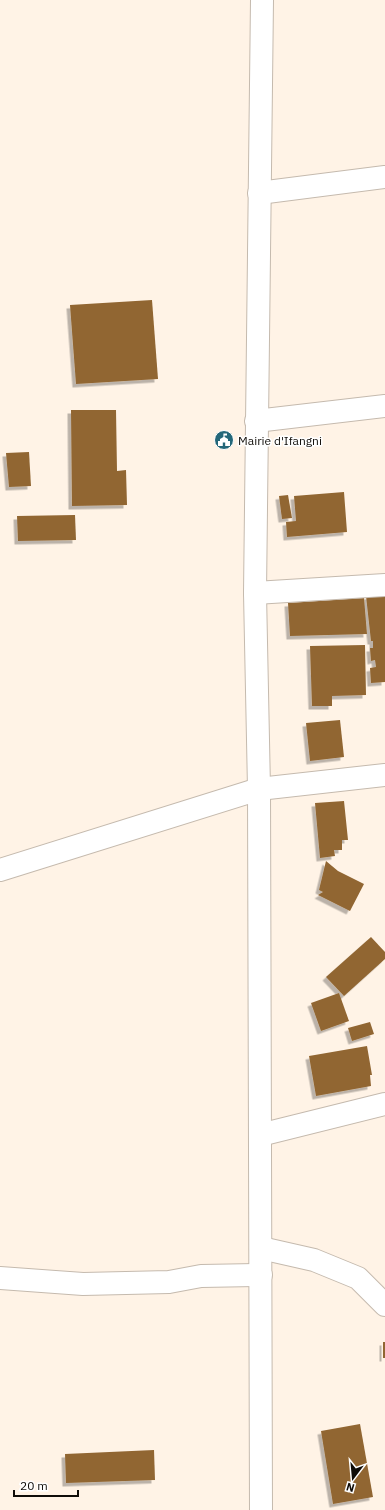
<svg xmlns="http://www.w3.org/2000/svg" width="385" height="1510" viewBox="0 0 385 1510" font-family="'IBM Plex Sans',sans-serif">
<defs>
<filter id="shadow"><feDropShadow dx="-3.5" dy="3.5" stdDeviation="0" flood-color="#0004"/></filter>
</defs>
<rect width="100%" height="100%" fill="#fff3e6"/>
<!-- building -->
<g fill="#916632" filter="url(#shadow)">
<polygon points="152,300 158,379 76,384 70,305"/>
<polygon points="71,410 116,410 117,471 126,470 127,505 72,506"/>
<polygon points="29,452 31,486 9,487 6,453"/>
<polygon points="344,492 347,532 287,537 286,522 296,521 294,496"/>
<polygon points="288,495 292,518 282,519 279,496"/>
<polygon points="75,515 76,540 18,541 17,516"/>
<polygon points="385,595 385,682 371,683 370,668 376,667 375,660 371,661 370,648 373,648 373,641 371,641 366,596"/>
<polygon points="364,598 367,634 290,636 288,603"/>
<polygon points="365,645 366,695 332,696 332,706 312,706 310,646"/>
<polygon points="340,720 344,757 310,761 306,723"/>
<polygon points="344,801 348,840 342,840 342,850 334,850 335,856 320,858 315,803"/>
<polygon points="326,861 338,871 364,884 350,911 318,895 323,892 319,890"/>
<polygon points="371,937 385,952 385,959 344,996 326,977"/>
<polygon points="339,993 349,1021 321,1031 311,1003"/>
<polygon points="370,1022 374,1034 352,1041 348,1028"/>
<polygon points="367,1046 372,1075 370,1075 371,1086 316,1096 309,1056"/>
<rect x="383" y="1342" width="2" height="16"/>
<polygon points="360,1424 373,1497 333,1504 321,1431"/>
<polygon points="154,1450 155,1480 66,1483 65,1454"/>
</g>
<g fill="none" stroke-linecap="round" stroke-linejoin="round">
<defs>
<g id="street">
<polyline points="259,193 385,177"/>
<polyline points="256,421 385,406"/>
<polyline points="255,593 385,585"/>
<polyline points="0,870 259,789 385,775"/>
<polyline points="260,1135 385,1104"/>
<polyline points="261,1248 314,1260 358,1278 385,1305"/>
<polyline points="0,1278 83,1284 169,1282 201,1276 261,1275"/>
</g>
<polyline id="highway" points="261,1510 259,789 255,593 262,0"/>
</defs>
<!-- street casing -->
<use href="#street" stroke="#c5baae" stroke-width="24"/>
<!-- highway casing -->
<use href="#highway" stroke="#c5baae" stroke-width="24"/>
<!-- street -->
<use href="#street" stroke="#fff" stroke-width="22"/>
<!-- highway -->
<use href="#highway" stroke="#fff" stroke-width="22"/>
</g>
<!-- icons -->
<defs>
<symbol id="civic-disc" viewBox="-11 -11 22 22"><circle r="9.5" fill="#246779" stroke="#fff"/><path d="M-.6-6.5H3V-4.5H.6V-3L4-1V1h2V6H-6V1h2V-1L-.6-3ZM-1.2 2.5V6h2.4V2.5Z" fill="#fff"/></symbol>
</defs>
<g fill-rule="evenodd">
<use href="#civic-disc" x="213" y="429" width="22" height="22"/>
</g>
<g text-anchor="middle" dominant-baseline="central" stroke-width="3" stroke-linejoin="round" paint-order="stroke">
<!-- poi labels -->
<g font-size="12" fill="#0f0c08" stroke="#fff" text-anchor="start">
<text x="238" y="440">Mairie d'Ifangni</text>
</g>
</g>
<!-- north arrow -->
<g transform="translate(353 1478) rotate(196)" stroke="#ffffff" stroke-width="3" paint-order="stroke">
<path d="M0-3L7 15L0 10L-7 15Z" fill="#0f0c08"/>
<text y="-6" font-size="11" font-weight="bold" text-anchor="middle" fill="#0f0c08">N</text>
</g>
<!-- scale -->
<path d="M14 1490v6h64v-6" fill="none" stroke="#0f0c08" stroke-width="2"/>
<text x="20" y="1490" font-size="12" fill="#0f0c08" stroke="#ffffff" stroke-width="3" paint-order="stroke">20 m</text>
</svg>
